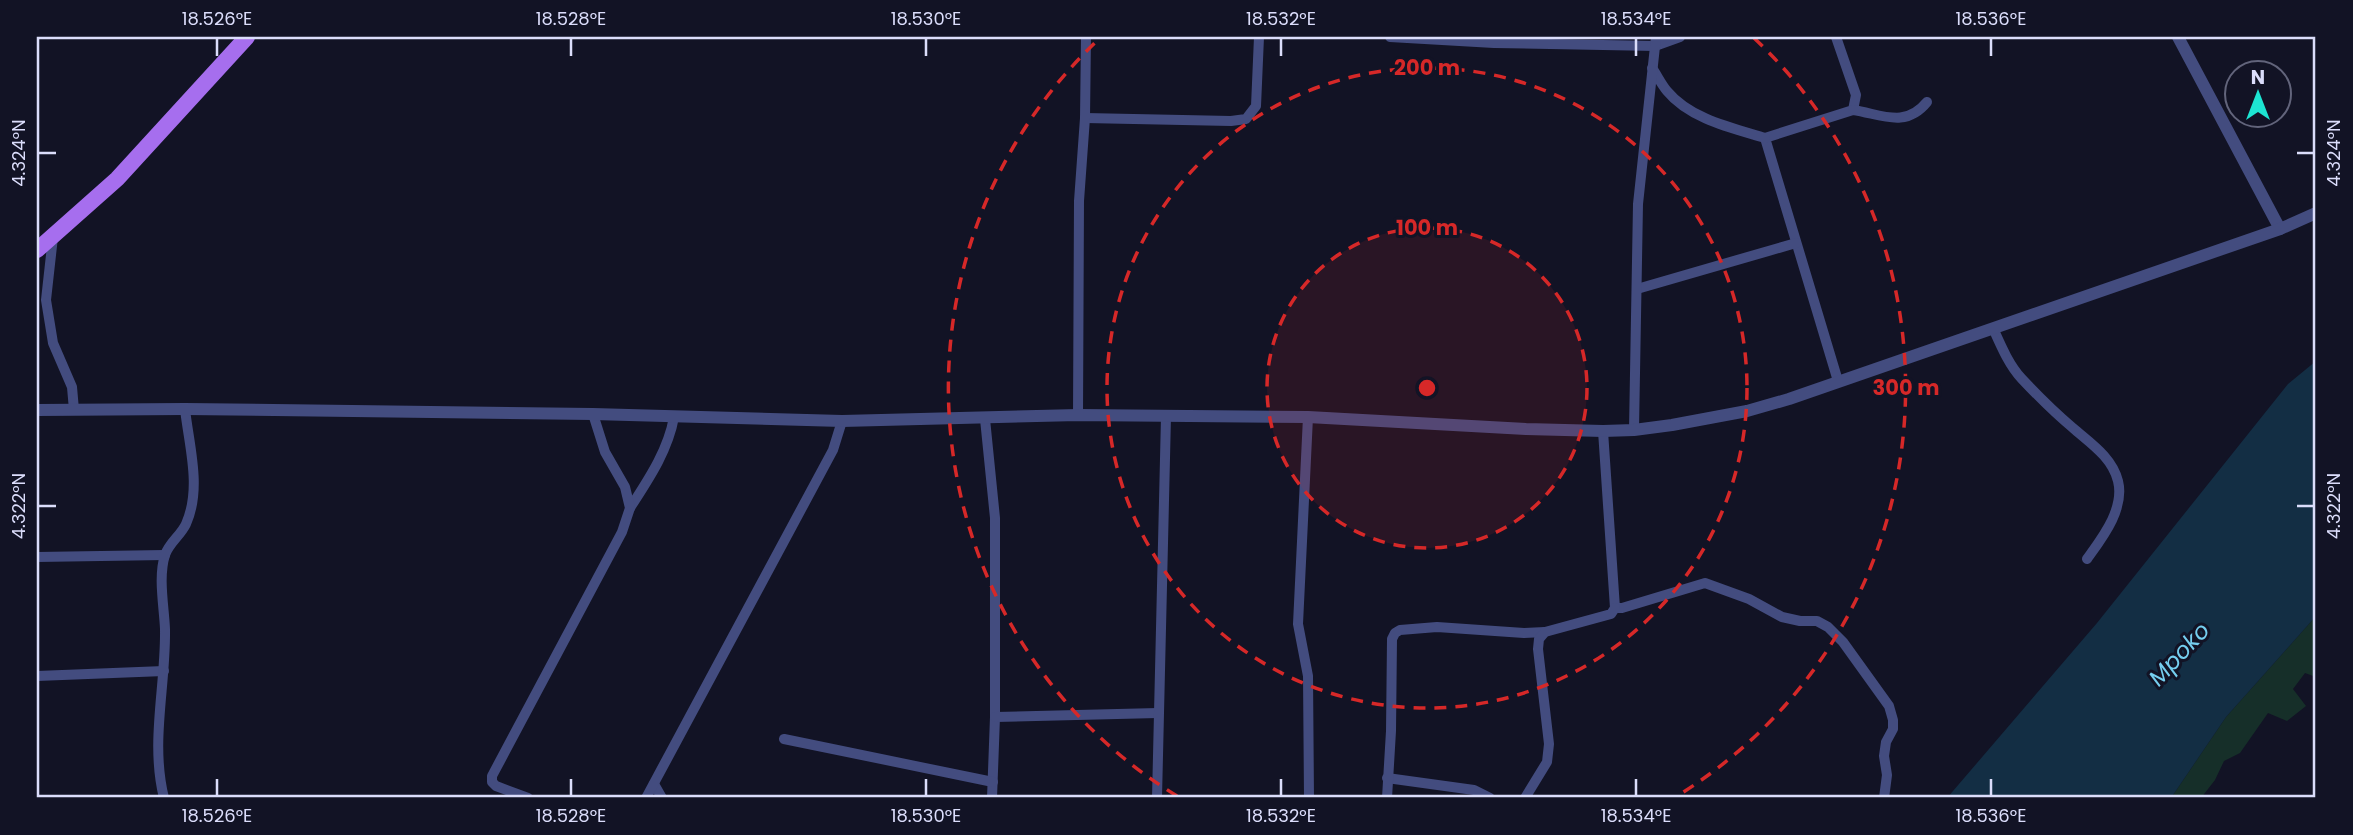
<svg xmlns="http://www.w3.org/2000/svg" width="2353" height="835" viewBox="0 0 2353 835" font-family="Poppins,sans-serif">
<rect width="100%" height="100%" fill="#121325"/>
<!-- green -->
<polygon fill="#162f29" points="2316,616 2316,677 2305,673 2293,689 2306,706 2287,721 2268,713 2240,753 2224,761 2215,780 2201,798 2171,798 2226,717"/>
<!-- water -->
<polygon fill="#132e44" points="2316,361 2316,616 2226,717 2171,798 1947,798 2097,623 2288,384"/>
<g fill="none" stroke-linecap="round" stroke-linejoin="round">
<!-- minor -->
<g stroke="#434c7f" stroke-width="10">
<polyline points="1390,37 1494,43 1655,46 1680,37"/>
<polyline points="1836,37 1856,95 1853,110 1765,138 1838,381"/>
<path d="M1652 68C1657 75 1661 84 1667 91 1690 119 1732 128 1765 138"/>
<path d="M1853 110C1881 114 1905 129 1927 102"/>
<polyline points="1085,118 1231,121 1246,119 1256,106 1259,37"/>
<polyline points="53,237 46,300 53,343 72,387 74,410"/>
<polyline points="1637,289 1796,243"/>
<path d="M1993 328C2001 346 2009 365 2022 379 2038 396 2055 413 2073 428 2090 443 2112 457 2118 481 2125 509 2102 538 2087 559"/>
<polyline points="1078,415 1079,201 1085,118 1086,37"/>
<polyline points="1308,417 1298,624 1308,676 1309,798"/>
<polyline points="985,419 995,518 995,717 992,798"/>
<polyline points="1634,430 1638,204 1656,37"/>
<polyline points="1603,431 1615,608 1622,608 1705,583 1749,599 1782,617 1800,621 1817,621 1828,627 1843,642 1889,706 1893,720 1893,729 1886,742 1884,756 1887,775 1884,798"/>
<path d="M630 508C648 480 668 451 674 417"/>
<polyline points="37,557 165,555"/>
<polyline points="37,676 164,671"/>
<polyline points="995,717 1158,713"/>
<polyline points="784,739 993,782"/>
<polyline points="1387,778 1474,790 1490,798"/>
<polyline points="654,784 662,798"/>
<path d="M164 798C150 742 166 686 165 629 164 606 158 577 165 555 169 543 181 535 186 524 202 488 189 446 185 409"/>
<polyline points="528,798 496,786 492,782 492,776 622,532 630,508 625,487 605,452 593,414"/>
<polyline points="646,798 833,450 842,421"/>
<polyline points="1157,798 1166,416"/>
<polyline points="1387,798 1391,731 1392,639 1395,633 1400,630 1437,627 1524,633 1545,632"/>
<polyline points="1525,798 1547,762 1549,744 1538,649 1539,639 1545,632 1611,614 1615,608"/>
</g>
<!-- tertiary -->
<g stroke="#434c7f" stroke-width="12">
<polyline points="2178,37 2280,229"/>
<polyline points="37,410 185,409 593,414 842,421 1078,415 1308,417 1526,429 1603,431 1634,430 1672,425 1747,411 1789,399 2280,229 2316,213"/>
</g>
<!-- primary -->
<polyline stroke="#a66eee" stroke-width="16" points="37,250 117,179 247,37"/>
</g>
<!-- ticks -->
<path fill="none" stroke="#dbddfb" stroke-width="2.5" d="M217 38V56M571 38V56M926 38V56M1281 38V56M1636 38V56M1991 38V56M38 153H56M2297 153H2314M38 506H56M2297 506H2314M217 779V796M571 779V796M926 779V796M1281 779V796M1636 779V796M1991 779V796"/>
<!-- distance rings -->
<circle cx="1427" cy="388" r="160" fill="#d62828" fill-opacity=".12"/>
<g fill="none" stroke="#d62828" stroke-width="3.5" stroke-dasharray="12 9">
<circle cx="1427" cy="388" r="160"/>
<circle cx="1427" cy="388" r="320"/>
<path d="M1177 796A479 479 0 0 1 1100 38M1754 38A479 479 0 0 1 1677 796"/>
</g>
<g text-anchor="middle" dominant-baseline="central" stroke-width="6" stroke-linejoin="round" paint-order="stroke">
<!-- water labels -->
<g font-size="23" font-style="italic" fill="#75ceef" stroke="#121325">
<text transform="translate(2179 654) rotate(-47)">Mpoko</text>
</g>
</g>
<circle cx="1427" cy="388" r="10" fill="#d62828" stroke="#121325" stroke-width="3.5"/>
<g font-size="21" text-anchor="middle" font-weight="bold" fill="#d62828" stroke="#121325" stroke-width="6" stroke-linejoin="round" paint-order="stroke">
<text x="1427" y="75">200 m</text>
<text x="1427" y="235">100 m</text>
<text x="1906" y="395">300 m</text>
</g>
<!-- border -->
<rect width="2353" height="835" fill="none" stroke="#121325" stroke-width="77"/>
<!-- north arrow -->
<g transform="translate(2258 94)"><circle r="33" fill="#121325" stroke="#62647b" stroke-width="2"/>
<path d="M0-5L12 26L0 18L-12 26Z" fill="#1de5d2"/>
<text y="-10" font-size="19" font-weight="bold" text-anchor="middle" fill="#dbddfb">N</text>
</g>
<rect x="38" y="38" width="2276" height="758" fill="none" stroke="#dbddfb" stroke-width="2.5"/>
<g font-size="18" text-anchor="middle" fill="#dbddfb">
<text x="217" y="25">18.526°E</text>
<text x="571" y="25">18.528°E</text>
<text x="926" y="25">18.530°E</text>
<text x="1281" y="25">18.532°E</text>
<text x="1636" y="25">18.534°E</text>
<text x="1991" y="25">18.536°E</text>
<text transform="translate(19 153) rotate(-90)" y="6">4.324°N</text>
<text transform="translate(2334 153) rotate(-90)" y="6">4.324°N</text>
<text transform="translate(19 506) rotate(-90)" y="6">4.322°N</text>
<text transform="translate(2334 506) rotate(-90)" y="6">4.322°N</text>
<text x="217" y="822">18.526°E</text>
<text x="571" y="822">18.528°E</text>
<text x="926" y="822">18.530°E</text>
<text x="1281" y="822">18.532°E</text>
<text x="1636" y="822">18.534°E</text>
<text x="1991" y="822">18.536°E</text>
</g>
</svg>
